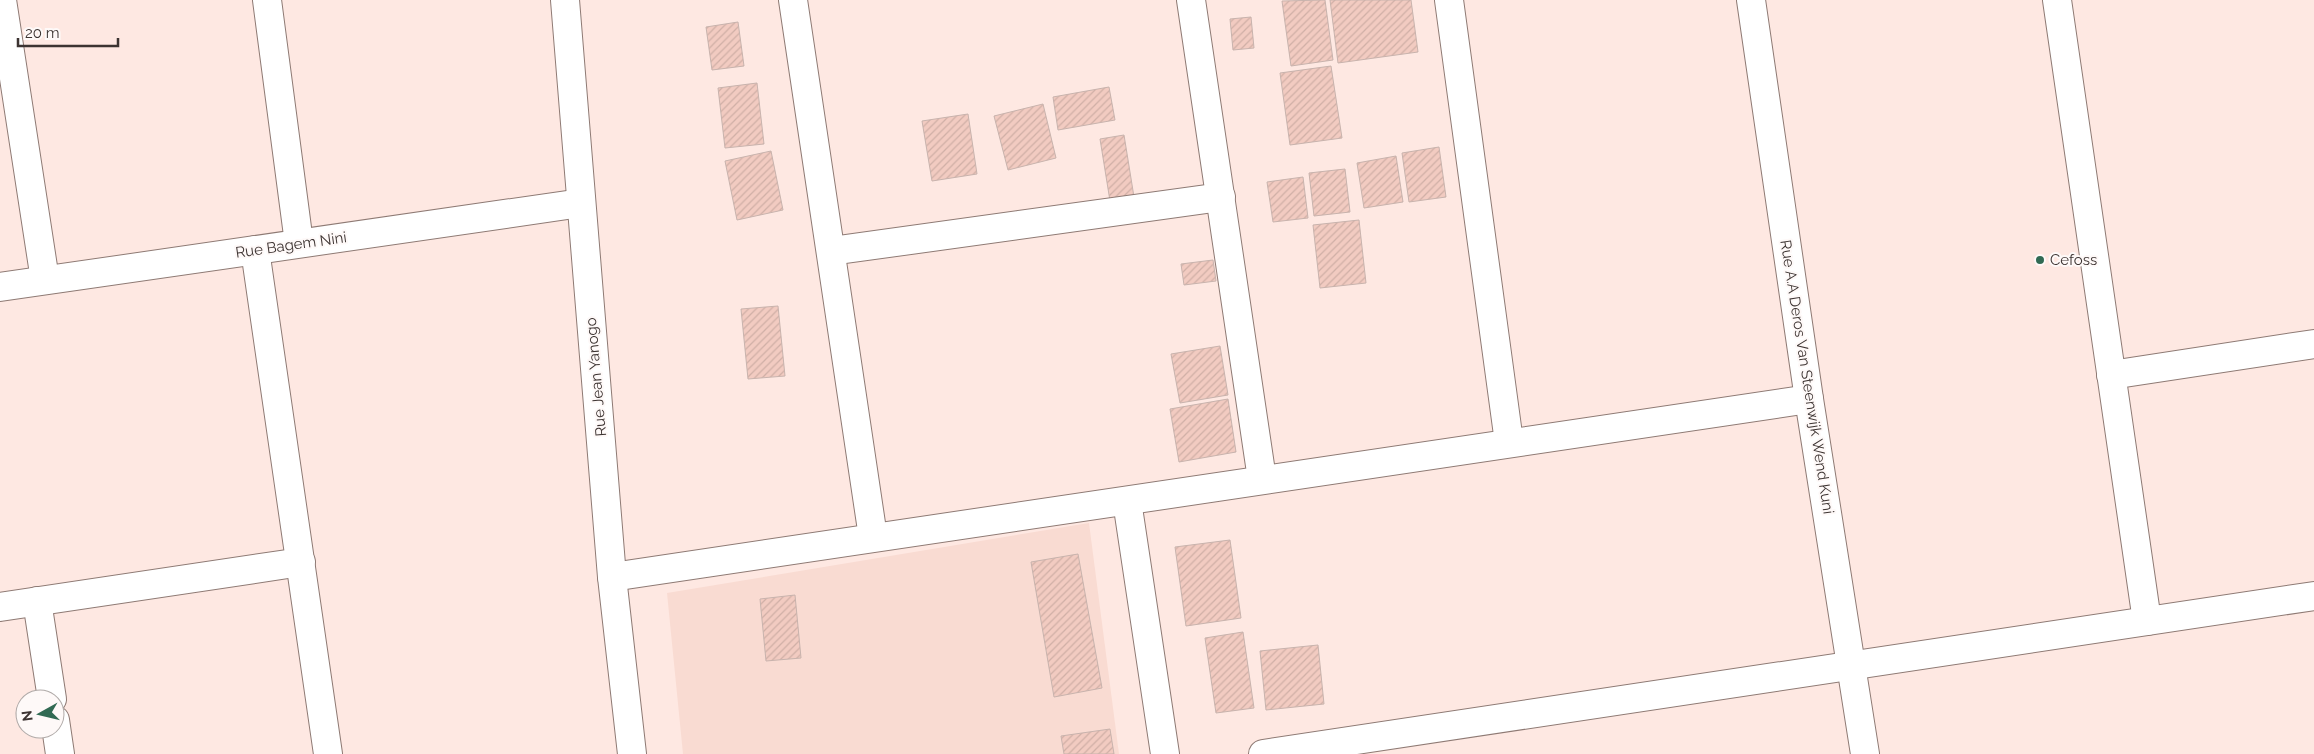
<svg xmlns="http://www.w3.org/2000/svg" width="2314" height="754" viewBox="0 0 2314 754" font-family="Raleway,sans-serif">
<defs>
<pattern id="building-hatch" width="6" height="6" patternUnits="userSpaceOnUse" patternTransform="scale(1.25)"><rect width="6" height="6" fill="#f2cbc1"/><path d="M-1 1l2-2M0 6l6-6M5 7l2-2" fill="none" stroke="#d0afa6"/></pattern>
</defs>
<rect width="100%" height="100%" fill="#fee8e2"/>
<!-- built -->
<polygon fill="#f9dbd2" points="1089,523 1119,754 683,754 667,593"/>
<!-- building -->
<g fill="url(#building-hatch)" stroke="#c8b3ad">
<polygon points="1325,0 1333,60 1291,66 1282,1"/>
<polygon points="1330,0 1411,0 1418,52 1338,63"/>
<polygon points="1251,17 1254,48 1233,50 1230,19"/>
<polygon points="738,22 744,66 712,70 706,27"/>
<polygon points="1331,66 1342,138 1290,145 1280,73"/>
<polygon points="757,83 764,144 725,148 718,88"/>
<polygon points="1109,87 1115,120 1058,130 1053,97"/>
<polygon points="1043,104 1056,158 1008,170 994,116"/>
<polygon points="968,114 977,174 932,181 922,121"/>
<polygon points="1124,135 1134,197 1110,201 1100,139"/>
<polygon points="1439,147 1446,197 1409,202 1402,153"/>
<polygon points="771,151 783,210 737,220 725,161"/>
<polygon points="1396,156 1403,202 1364,208 1357,163"/>
<polygon points="1345,169 1350,212 1314,216 1309,173"/>
<polygon points="1303,177 1308,218 1273,222 1267,182"/>
<polygon points="1359,220 1366,283 1320,288 1313,225"/>
<polygon points="1213,260 1216,281 1184,285 1181,264"/>
<polygon points="778,306 785,376 748,379 741,309"/>
<polygon points="1220,346 1228,395 1180,403 1171,354"/>
<polygon points="1228,399 1236,452 1179,462 1170,409"/>
<polygon points="1230,540 1241,618 1186,626 1175,547"/>
<polygon points="1078,554 1102,688 1054,697 1031,562"/>
<polygon points="795,595 801,658 766,661 760,599"/>
<polygon points="1243,632 1254,708 1216,713 1205,638"/>
<polygon points="1318,645 1324,704 1266,710 1260,651"/>
<polygon points="1110,729 1114,754 1064,754 1061,736"/>
</g>
<g fill="none" stroke-linecap="round" stroke-linejoin="round">
<defs>
<g id="minor">
<polyline points="2,0 45,280"/>
<polyline points="267,0 299,243"/>
<polyline points="565,0 612,577 632,754"/>
<polyline points="793,0 873,537"/>
<polyline points="1191,0 1262,479"/>
<polyline points="1449,0 1509,442"/>
<polyline points="1751,0 1809,399 1865,754"/>
<polyline points="2057,0 2147,621"/>
<polyline points="255,250 328,754"/>
<polyline points="831,251 1221,197"/>
<polyline points="0,287 581,203"/>
<polyline points="2111,375 2314,344"/>
<polyline points="1127,501 1165,754"/>
<polyline points="612,577 1809,399"/>
<polyline points="37,601 52,699"/>
<polyline points="0,607 301,562"/>
<polyline points="55,720 60,754"/>
<polyline points="1263,754 2314,596"/>
</g>
</defs>
<!-- minor casing -->
<use href="#minor" stroke="#8e7a74" stroke-width="30"/>
<!-- minor -->
<use href="#minor" stroke="#fff" stroke-width="28"/>
</g>
<!-- markers -->
<circle fill="#316a53" stroke="#fef9f8" stroke-width="2" cx="2040" cy="260" r="5"/>
<g text-anchor="middle" dominant-baseline="central" stroke-width="4" stroke-linejoin="round" paint-order="stroke">
<!-- street labels -->
<g font-size="15" fill="#3c3331" stroke="#fef9f8">
<text transform="translate(291 245) rotate(-8)">Rue Bagem Nini</text>
<text transform="translate(596 377) rotate(-95)">Rue Jean Yanogo</text>
<text transform="translate(1807 377) rotate(81)">Rue A.A Deros Van Steenwijk Wend Kuni</text>
</g>
<!-- poi labels -->
<g font-size="15" fill="#3c3331" stroke="#fef9f8" text-anchor="start">
<text x="2050" y="260">Cefoss</text>
</g>
</g>
<!-- north arrow -->
<g transform="translate(40 714) rotate(262)"><circle r="24" fill="#fef9f8" stroke="#b0aaa8"/>
<path d="M0-4L9 19L0 12L-9 19Z" fill="#316a53"/>
<text y="-8" font-size="14" font-weight="bold" text-anchor="middle" fill="#3c3331">N</text>
</g>
<!-- scale -->
<path d="M18 38v8h100v-8" fill="none" stroke="#3c3331" stroke-width="2.5"/>
<text x="25" y="38" font-size="15" fill="#3c3331" stroke="#fef9f8" stroke-width="4" paint-order="stroke">20 m</text>
</svg>
